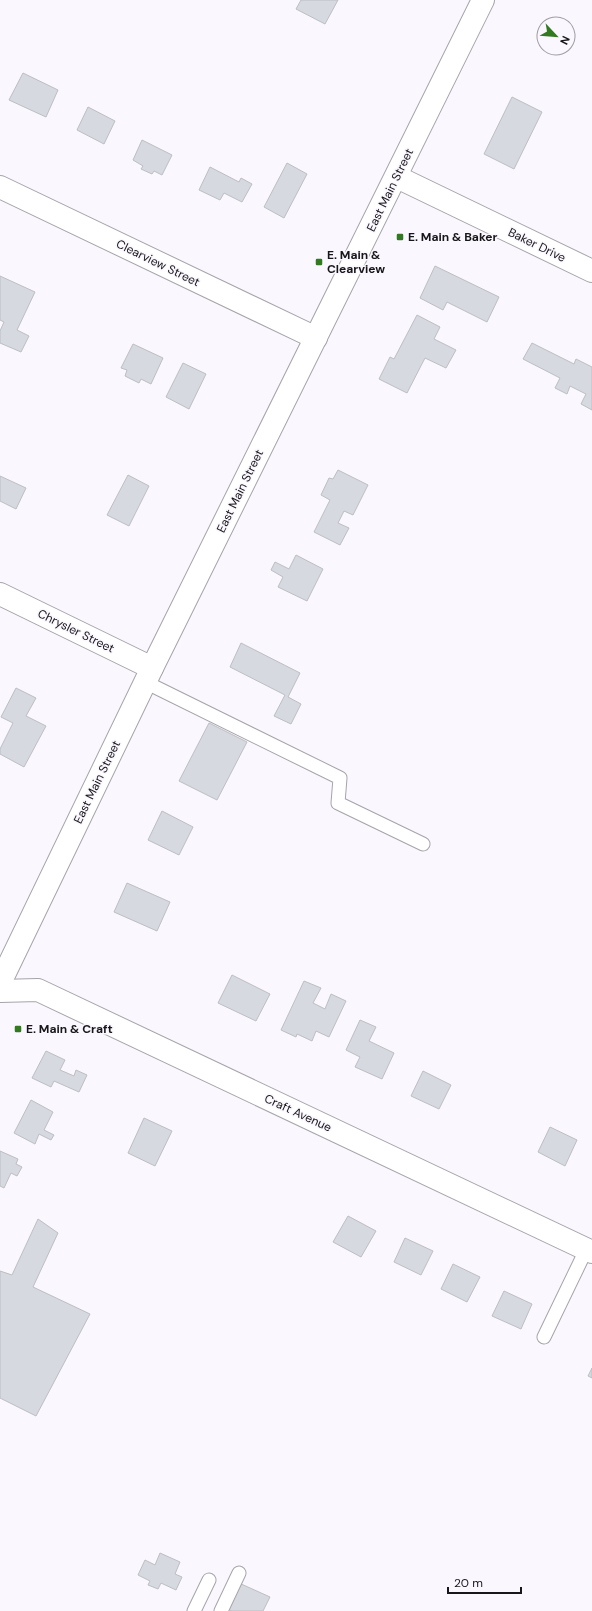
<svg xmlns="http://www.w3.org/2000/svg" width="592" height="1611" viewBox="0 0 592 1611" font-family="'DM Sans',sans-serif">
<rect width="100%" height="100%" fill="#faf7fe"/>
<!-- building -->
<g fill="#d7d9e0" stroke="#bcbec4">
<polygon points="301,0 338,0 325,24 296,9"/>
<polygon points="23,73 58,90 46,117 9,100"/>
<polygon points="512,97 542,112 514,169 484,154"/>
<polygon points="88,107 115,121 104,144 77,130"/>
<polygon points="142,140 172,155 162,175 154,171 152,174 141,169 143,166 133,160"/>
<polygon points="287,163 307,174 284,218 264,207"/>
<polygon points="210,167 239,182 241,178 252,184 242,202 224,193 220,200 199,190"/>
<polygon points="435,266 499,297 487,322 447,302 443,310 420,298"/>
<polygon points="0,276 35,292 17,330 29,336 21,352 0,343 0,331 4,322 0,320"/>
<polygon points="417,315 440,327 434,339 456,350 446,368 425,358 407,393 379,379 390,357 394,359"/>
<polygon points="532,343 574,364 576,359 592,367 592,410 581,404 586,394 570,386 567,394 555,388 560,378 523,359"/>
<polygon points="133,344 163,358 151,384 141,379 139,383 125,376 127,370 121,368"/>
<polygon points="183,363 206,374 189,409 166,397"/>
<polygon points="338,470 368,485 353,515 344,511 338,523 349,528 340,545 314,532 330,500 321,495 329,478 333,479"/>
<polygon points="128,475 149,486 129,526 107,515"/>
<polygon points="0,476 26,488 16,509 0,501"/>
<polygon points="296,555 323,569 307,601 278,587 283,577 271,570 275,562 289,569"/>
<polygon points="241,643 300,673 288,697 301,704 291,724 274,716 285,695 230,667"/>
<polygon points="16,688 36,698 26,716 46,726 24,767 0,754 0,749 13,723 1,717"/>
<polygon points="209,723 247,742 217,800 179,781"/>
<polygon points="162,811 193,827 179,855 148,840"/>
<polygon points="127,883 170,902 157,931 114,912"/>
<polygon points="232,975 270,994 256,1021 218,1003"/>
<polygon points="304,981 321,988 313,1003 325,1009 331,994 346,1001 329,1037 316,1031 312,1041 297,1034 296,1037 281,1030"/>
<polygon points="360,1020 376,1027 369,1041 394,1053 382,1079 355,1067 360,1057 346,1050"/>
<polygon points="46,1051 65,1060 60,1070 74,1076 76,1070 87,1075 79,1092 54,1081 51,1087 32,1078"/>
<polygon points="423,1071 451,1085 439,1109 411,1096"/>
<polygon points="31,1100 53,1112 44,1130 54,1135 51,1140 39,1134 35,1144 14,1133"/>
<polygon points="144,1118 172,1131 155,1166 128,1153"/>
<polygon points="550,1127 577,1140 565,1166 538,1152"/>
<polygon points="0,1151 18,1159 16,1164 22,1167 17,1176 11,1173 4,1188 0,1186"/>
<polygon points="348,1216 376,1231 361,1257 333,1242"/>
<polygon points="38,1219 58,1233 33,1287 90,1314 36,1416 0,1398 0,1271 12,1275"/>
<polygon points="405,1238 433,1251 421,1275 394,1262"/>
<polygon points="453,1264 480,1277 467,1302 441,1289"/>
<polygon points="504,1291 532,1304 521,1329 492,1316"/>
<polygon points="592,1368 592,1378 588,1376"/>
<polygon points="160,1553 180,1562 175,1574 182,1577 176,1590 161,1583 158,1589 148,1585 150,1581 138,1575 145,1560 155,1565"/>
<polygon points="239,1583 270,1597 263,1611 232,1611 227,1609"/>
</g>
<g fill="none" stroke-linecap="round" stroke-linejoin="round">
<defs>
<g id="service">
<polyline points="145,682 340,778 338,803 423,844"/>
<polyline points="544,1337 586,1250"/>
<polyline points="194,1611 209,1580"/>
<polyline points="221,1611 239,1573"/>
</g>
<g id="minor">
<polyline points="397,177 592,271"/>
<polyline points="0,187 316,338"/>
<polyline points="0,594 152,668"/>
<polyline points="0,991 38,990 592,1252"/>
</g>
<polyline id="tertiary" points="0,983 152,668 483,0"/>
</defs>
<!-- service casing -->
<use href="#service" stroke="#a6a3a9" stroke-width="15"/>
<!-- minor casing -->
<use href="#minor" stroke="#a6a3a9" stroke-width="24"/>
<!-- tertiary casing -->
<use href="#tertiary" stroke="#a6a3a9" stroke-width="24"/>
<!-- service -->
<use href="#service" stroke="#fff" stroke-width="13"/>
<!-- minor -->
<use href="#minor" stroke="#fff" stroke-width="22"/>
<!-- tertiary -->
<use href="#tertiary" stroke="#fff" stroke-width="22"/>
</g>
<!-- markers -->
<g fill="#317a1f" stroke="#faf7fe" stroke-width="1.5">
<rect x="396" y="233" width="8" height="8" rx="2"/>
<rect x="315" y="258" width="8" height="8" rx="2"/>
<rect x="14" y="1025" width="8" height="8" rx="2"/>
</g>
<g text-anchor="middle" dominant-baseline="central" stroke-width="3" stroke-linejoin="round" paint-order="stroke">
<!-- street labels -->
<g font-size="12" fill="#171618" stroke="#faf7fe">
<text transform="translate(390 190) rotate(-64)">East Main Street</text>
<text transform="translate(537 245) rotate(26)">Baker Drive</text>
<text transform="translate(158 263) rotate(26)">Clearview Street</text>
<text transform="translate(240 491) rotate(-64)">East Main Street</text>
<text transform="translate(76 631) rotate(26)">Chrysler Street</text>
<text transform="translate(97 782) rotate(-64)">East Main Street</text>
<text transform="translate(298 1113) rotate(25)">Craft Avenue</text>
</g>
<!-- poi labels -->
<g font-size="12" font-weight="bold" fill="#171618" stroke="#faf7fe" text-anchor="start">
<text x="408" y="237">E. Main &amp; Baker</text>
<text x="327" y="255">E. Main &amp;<tspan x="327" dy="14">Clearview</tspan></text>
<text x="26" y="1029">E. Main &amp; Craft</text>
</g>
</g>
<!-- north arrow -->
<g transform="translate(556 36) rotate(116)"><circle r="19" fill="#faf7fe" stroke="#9f9da2"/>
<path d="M0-3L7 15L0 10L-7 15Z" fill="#317a1f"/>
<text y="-6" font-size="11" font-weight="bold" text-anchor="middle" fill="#171618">N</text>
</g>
<!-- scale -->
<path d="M448 1587v6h73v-6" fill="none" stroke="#171618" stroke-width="2"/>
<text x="454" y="1587" font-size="12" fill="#171618" stroke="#faf7fe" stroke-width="3" paint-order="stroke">20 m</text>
</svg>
